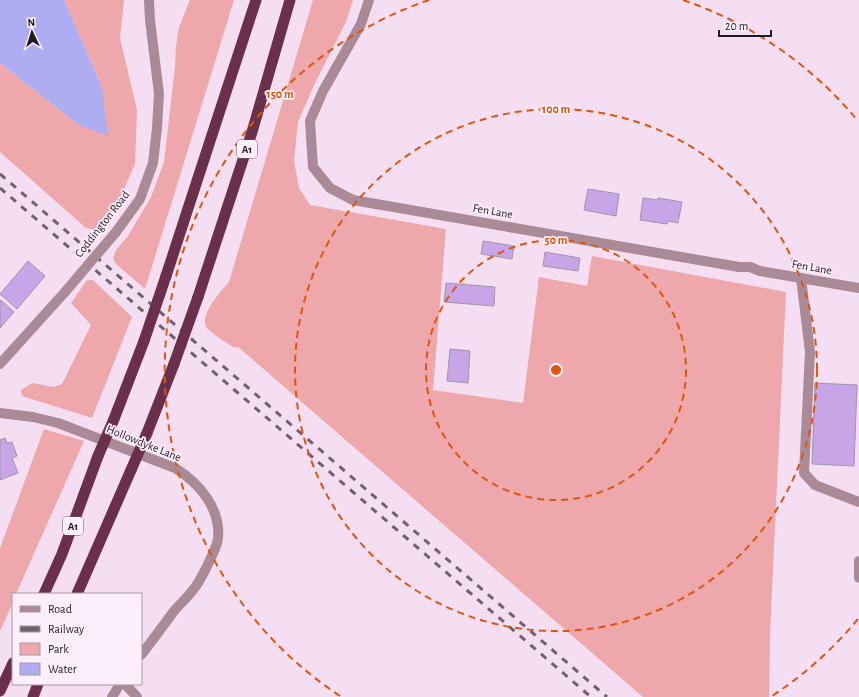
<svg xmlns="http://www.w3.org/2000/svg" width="859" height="697" viewBox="0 0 859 697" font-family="'Alegreya Sans',sans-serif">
<rect width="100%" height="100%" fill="#f5def1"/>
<!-- green -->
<g fill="#eea7ab">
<polygon points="64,0 124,0 120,38 137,110 135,164 117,205 104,227 96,230 86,228 0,152 0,63 79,125 102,87"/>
<polygon points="190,0 234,0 145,289 116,264 113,259 116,250 128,236 151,197 164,162 175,67 176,46 179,27"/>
<path d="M313 0H353L346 22 315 83 298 122 294 161 299 188 310 205 446 229 433 390 523 403 539 277 587 286 592 256 786 292 770 634 769 697H643L238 347H233C227 343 211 333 207 328 198 316 221 291 229 282Z"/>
<polygon points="87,280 93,280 132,317 92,418 22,396 21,390 32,383 54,387 62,384 91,325 71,303"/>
<polygon points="44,429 84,441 16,594 13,594 13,602 0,631 0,548"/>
</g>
<!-- water -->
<polygon fill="#afadf1" points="0,0 64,0 102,87 108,136 79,125 0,63"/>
<!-- building -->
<g fill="#c7a5e6" stroke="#a094ac">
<polygon points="588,189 619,194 616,216 584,210"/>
<polygon points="643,198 658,200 658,198 682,202 678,223 668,221 667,224 640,220"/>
<polygon points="483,241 514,246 512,259 481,254"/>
<polygon points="545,252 580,258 578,271 543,266"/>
<polygon points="28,261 45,276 17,309 0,294"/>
<polygon points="446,283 495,287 494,306 444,302"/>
<polygon points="1,300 14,312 0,328 0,301"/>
<polygon points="450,349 470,351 468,383 447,381"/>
<polygon points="815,383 857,385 854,466 812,464"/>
<polygon points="5,438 7,443 12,442 17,456 12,458 18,473 0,480 0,440"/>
</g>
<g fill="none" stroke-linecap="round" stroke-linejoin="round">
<!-- service -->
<g stroke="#ab8a97" stroke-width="10">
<polyline points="369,0 361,24 323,91 310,121 313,167 330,188 353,200 739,267 750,267 760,271 859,288"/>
<polyline points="801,278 810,352 804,473 815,485 859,502"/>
<polyline points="859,561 859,578"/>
<polyline points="125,684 137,697"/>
</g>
<!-- minor -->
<g stroke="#ab8a97" stroke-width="10">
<path d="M0 413 33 417 58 423 175 468C199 483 221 508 218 539 216 550 202 577 196 586 190 595 181 603 174 611 163 626 152 641 141 655"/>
<polyline points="112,697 120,684"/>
</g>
<!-- tertiary -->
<g stroke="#ab8a97" stroke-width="10">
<polyline points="116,232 140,199 153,163 157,128 159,94 150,20 149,0"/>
<polyline points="0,364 65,292"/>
</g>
<!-- trunk -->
<g stroke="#6a304b" stroke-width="11">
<polyline points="166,276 256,0"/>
<polyline points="198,297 252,132 290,0"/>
<polyline points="114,419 144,341"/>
<polyline points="147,433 174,364"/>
<polyline points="44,594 62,554 98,456"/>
<polyline points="77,594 131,470"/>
<polyline points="0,691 13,663"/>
<polyline points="33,697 38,684"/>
</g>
<!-- rail -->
<g stroke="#6f626d" stroke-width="3" stroke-dasharray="7 7" stroke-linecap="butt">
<polyline points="0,174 607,697"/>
<polyline points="0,188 591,697"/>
</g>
<!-- tertiary-bridge -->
<polyline stroke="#ab8a97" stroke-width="10" points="65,292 116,232"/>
<!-- trunk-bridge -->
<g stroke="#6a304b" stroke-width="11">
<polyline points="144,341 166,276"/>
<polyline points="174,364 198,297"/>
<polyline points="98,456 114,419"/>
<polyline points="131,470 147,433"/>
</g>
</g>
<!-- distance rings -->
<g fill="none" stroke="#de560d" stroke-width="2" stroke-dasharray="7 5">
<circle cx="556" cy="370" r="130"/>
<circle cx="556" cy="370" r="261"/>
<path d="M858 619A391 391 0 0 1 772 696M340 696A391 391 0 0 1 429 0M683 0A391 391 0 0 1 858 121"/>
</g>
<g text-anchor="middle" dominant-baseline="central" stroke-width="3.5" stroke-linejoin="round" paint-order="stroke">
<!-- shield labels -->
<g fill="#fceefa" stroke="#635a62" stroke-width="1">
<rect x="237" y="140" width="20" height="18" rx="3"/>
<rect x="63" y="517" width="20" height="18" rx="3"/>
</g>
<g font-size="11" font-weight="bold" fill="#221a21">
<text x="247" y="149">A1</text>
<text x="73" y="526">A1</text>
</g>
<!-- street labels -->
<g font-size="12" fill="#221a21" stroke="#fceefa">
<text transform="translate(493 211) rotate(10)">Fen Lane</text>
<text transform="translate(102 224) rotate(-52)">Coddington Road</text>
<text transform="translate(812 267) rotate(10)">Fen Lane</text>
<text transform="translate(144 443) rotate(22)">Hollowdyke Lane</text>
</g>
</g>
<circle cx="556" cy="370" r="6" fill="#de560d" stroke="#fceefa" stroke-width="2"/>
<g font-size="12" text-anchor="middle" font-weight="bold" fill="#de560d" stroke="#fceefa" stroke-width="3.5" stroke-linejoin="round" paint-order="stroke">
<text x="280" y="98">150 m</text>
<text x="556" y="113">100 m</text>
<text x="556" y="244">50 m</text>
</g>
<!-- legend -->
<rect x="12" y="593" width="130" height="92" fill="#fceefa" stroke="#a599a3"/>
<rect x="20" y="606" width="20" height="6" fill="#ab8a97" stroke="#a599a3"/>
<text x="48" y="613" font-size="12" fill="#221a21">Road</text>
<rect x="20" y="626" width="20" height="6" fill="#6f626d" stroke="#a599a3"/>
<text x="48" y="633" font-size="12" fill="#221a21">Railway</text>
<rect x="20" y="643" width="20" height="12" fill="#eea7ab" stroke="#a599a3"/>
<text x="48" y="653" font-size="12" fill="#221a21">Park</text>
<rect x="20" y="663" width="20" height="12" fill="#afadf1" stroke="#a599a3"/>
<text x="48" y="673" font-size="12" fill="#221a21">Water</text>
<!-- north arrow -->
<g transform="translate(32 32) rotate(356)" stroke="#fceefa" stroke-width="3" paint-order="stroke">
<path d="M0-3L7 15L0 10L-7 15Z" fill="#221a21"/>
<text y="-6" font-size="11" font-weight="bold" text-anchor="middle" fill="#221a21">N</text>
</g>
<!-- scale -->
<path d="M719 30v6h52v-6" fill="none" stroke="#221a21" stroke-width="2"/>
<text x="725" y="30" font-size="12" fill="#221a21" stroke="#fceefa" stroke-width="3" paint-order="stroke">20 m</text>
</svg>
